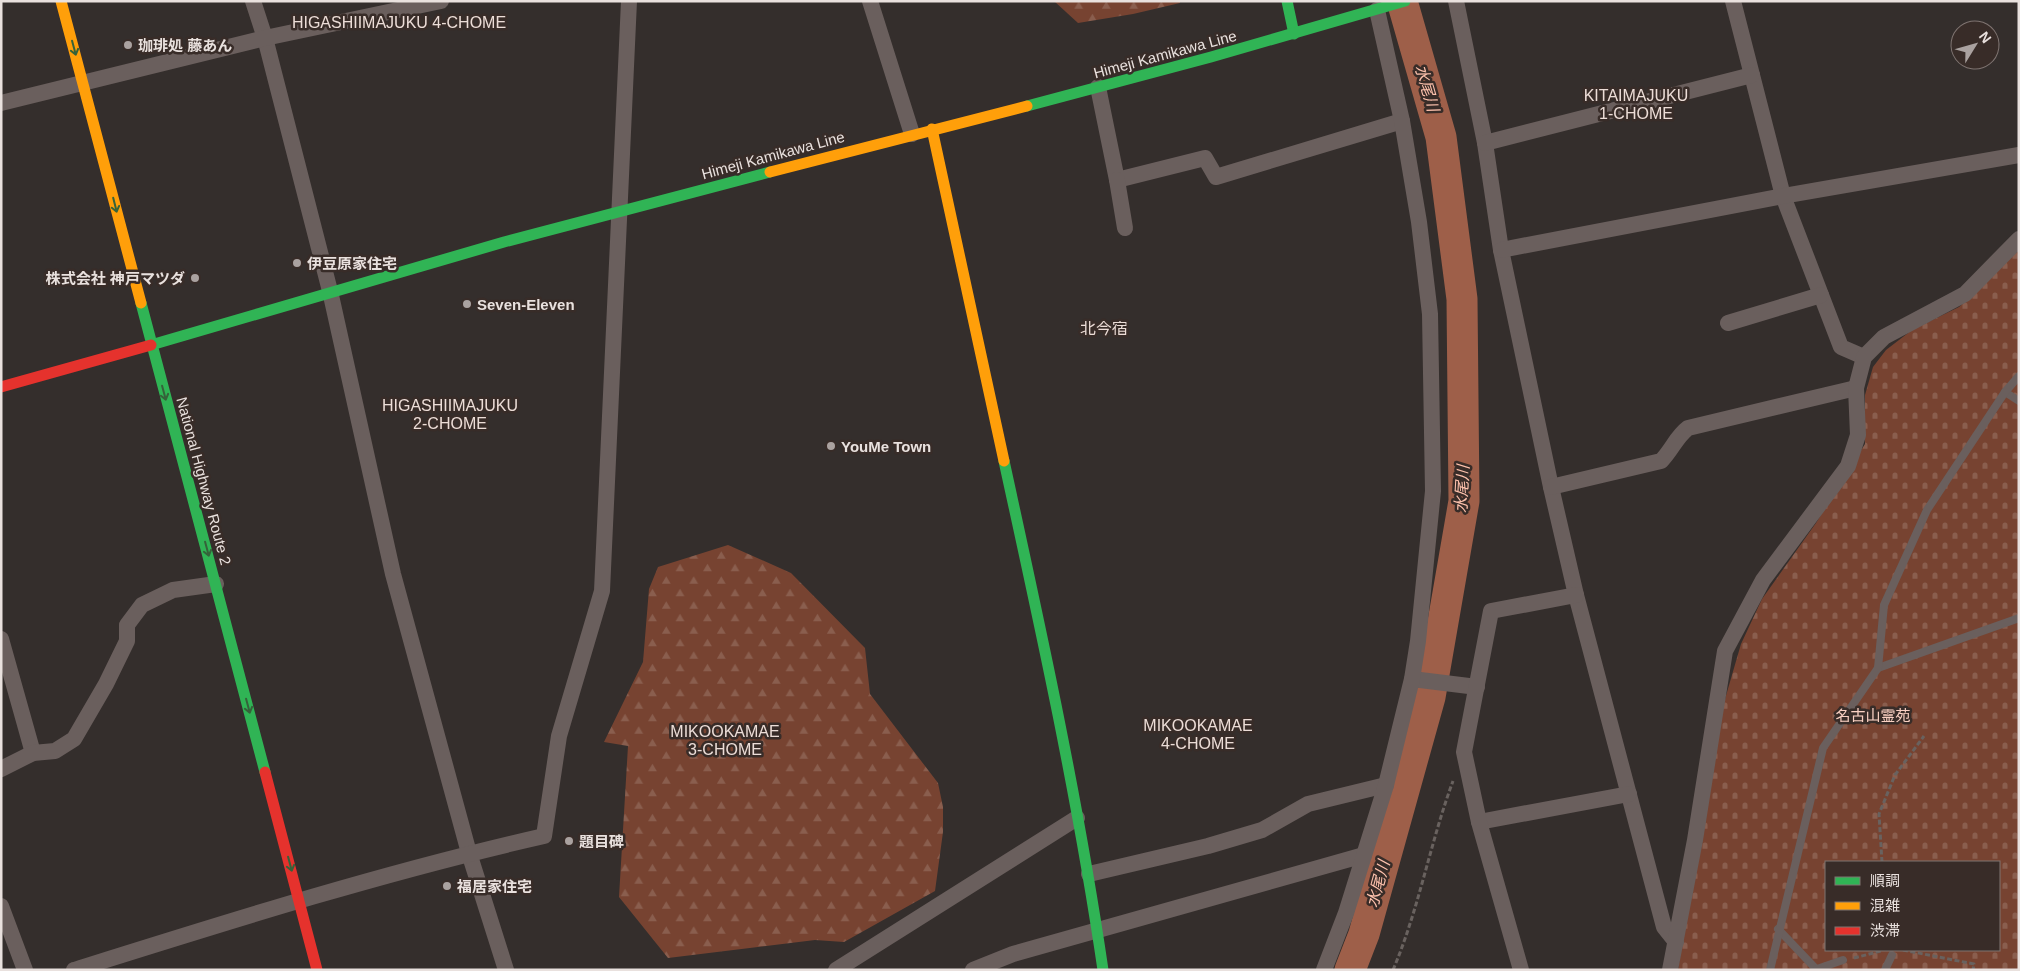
<svg xmlns="http://www.w3.org/2000/svg" width="2020" height="971" viewBox="0 0 2020 971" font-family="Arial,'Noto Sans JP',sans-serif">
<defs>
<pattern id="forest-firs" width="22" height="20" patternUnits="userSpaceOnUse" patternTransform="scale(1.25)"><rect width="22" height="20" fill="#774331"/><path d="M5 1l3.5 6h-7zM16 11l3.5 6h-7z" fill="#8a5e4e"/></pattern>
<pattern id="cemetery-stones" width="16" height="16" patternUnits="userSpaceOnUse" patternTransform="scale(1.25)"><rect width="16" height="16" fill="#774331"/><path d="M2 7V4a2 2 0 0 1 4 0v3zM10 15v-3a2 2 0 0 1 4 0v3z" fill="#8a5e4e"/></pattern>
</defs>
<rect width="100%" height="100%" fill="#342e2c"/>
<!-- forest -->
<g fill="url(#forest-firs)">
<polygon points="1054,1 1180,1 1180,3 1133,14 1078,23"/>
<polygon points="728,545 791,573 865,648 870,694 938,783 943,807 943,832 935,891 844,942 815,940 668,958 619,897 628,746 604,742 643,662 649,589 658,567"/>
</g>
<!-- cemetery -->
<path fill="url(#cemetery-stones)" fill-rule="evenodd" d="M2019 248V970H1678L1716 730 1741 644 1762 599 1816 523 1865 444V395L1873 367 1886 350 1912 330 1959 307 1979 289ZM1826 862H1999V950H1826Z"/>
<g fill="none" stroke-linecap="round" stroke-linejoin="round">
<!-- river -->
<polyline stroke="#9e5f49" stroke-width="31" points="1350,970 1364,934 1430,697 1464,501 1462,299 1441,137 1402,1"/>
<!-- path -->
<g stroke="#69625f" stroke-width="3" stroke-dasharray="5 2.5" stroke-linecap="butt">
<polyline points="1882,862 1879,814 1895,775 1924,736"/>
<polyline points="1903,950 1974,964 1973,970"/>
<polyline points="1854,958 1881,951"/>
<path d="M1393 970C1419 909 1430 843 1453 781"/>
</g>
<!-- lane -->
<g stroke="#6a5f5d" stroke-width="8">
<polyline points="2005,392 2019,401"/>
<polyline points="1878,668 2019,618"/>
<polyline points="1778,929 1817,970"/>
<polyline points="1817,969 1843,960"/>
<polyline points="1770,970 1823,748 1878,668 1884,605 1927,510 2005,392 2019,376"/>
<polyline points="1885,970 1892,955"/>
</g>
<!-- street -->
<g stroke="#6a5f5d" stroke-width="16">
<polyline points="253,1 265,38 330,291 393,574 469,853 506,970"/>
<polyline points="870,1 912,134"/>
<polyline points="1456,1 1485,143 1501,250 1551,487 1576,595 1664,927 1676,942"/>
<polyline points="1733,1 1783,196 1841,347 1864,357"/>
<polyline points="1098,87 1117,180 1205,158 1216,177 1402,121"/>
<polyline points="1,103 265,38 441,1"/>
<polyline points="1485,143 1752,75"/>
<polyline points="1117,180 1125,228"/>
<polyline points="1501,250 1783,196 2019,155"/>
<polyline points="1728,323 1821,295"/>
<path d="M1551 487 1661 461C1672 450 1676 437 1688 428L1856 388"/>
<polyline points="1,639 33,753"/>
<polyline points="1412,679 1477,687"/>
<polyline points="1,769 33,753 55,751 74,739 106,684 127,641 127,625 142,605 173,590 216,584"/>
<polyline points="1479,822 1629,794"/>
<polyline points="1089,874 1208,846 1262,830 1308,804 1386,785"/>
<polyline points="1,906 25,970"/>
<path d="M74 970C230 921 385 872 544 836L559 736 602 591 629 1"/>
<polyline points="836,970 1077,818"/>
<polyline points="973,970 1013,954 1364,855"/>
<polyline points="1324,970 1346,913 1386,785 1412,679 1418,641 1433,491 1430,314 1419,222 1402,121 1377,10"/>
<polyline points="1521,970 1479,822 1464,752 1491,611 1576,595"/>
<polyline points="1670,970 1695,840 1725,651 1763,580 1848,466 1858,435 1856,388 1864,357 1884,337 1965,294 2019,239"/>
</g>
<!-- fast -->
<g stroke="#30b455" stroke-width="11">
<polyline points="1287,1 1294,34"/>
<polyline points="1027,106 1211,57 1405,1"/>
<polyline points="141,303 265,772"/>
<polyline points="151,345 504,242 770,172"/>
<path d="M1004 461C1041 630 1078 799 1103 970"/>
</g>
<!-- slow -->
<g stroke="#ff9f0a" stroke-width="11">
<polyline points="61,1 141,303"/>
<polyline points="932,129 1004,461"/>
<polyline points="770,172 1027,106"/>
</g>
<!-- jam -->
<g stroke="#e5322d" stroke-width="11">
<polyline points="1,387 151,345"/>
<polyline points="265,772 317,970"/>
</g>
</g>
<!-- one-way arrows -->
<defs><path id="oneway-shaft" d="M-6 0H5M1.5-3L5.5 0L1.5 3" fill="none" stroke-width="1.6" stroke-linecap="round" stroke-linejoin="round" transform="scale(1.25)"/></defs>
<g stroke="#35623a">
<use href="#oneway-shaft" transform="translate(74 48) rotate(75)"/>
<use href="#oneway-shaft" transform="translate(115 205) rotate(76)"/>
<use href="#oneway-shaft" transform="translate(164 393) rotate(75)"/>
<use href="#oneway-shaft" transform="translate(207 549) rotate(75)"/>
<use href="#oneway-shaft" transform="translate(248 706) rotate(75)"/>
<use href="#oneway-shaft" transform="translate(290 864) rotate(75)"/>
</g>
<!-- markers -->
<g fill="#aaa2a0" stroke="#382c28" stroke-width="2">
<circle cx="128" cy="45" r="5"/>
<circle cx="297" cy="263" r="5"/>
<circle cx="195" cy="278" r="5"/>
<circle cx="467" cy="304" r="5"/>
<circle cx="831" cy="446" r="5"/>
<circle cx="569" cy="841" r="5"/>
<circle cx="447" cy="886" r="5"/>
</g>
<g text-anchor="middle" dominant-baseline="central" stroke-width="5" stroke-linejoin="round" paint-order="stroke">
<!-- poi labels -->
<g font-size="15" font-weight="bold" fill="#e9e1de" stroke="#382c28" text-anchor="start">
<text x="138" y="45">珈琲処 藤あん</text>
<text x="307" y="263">伊豆原家住宅</text>
<text x="185" y="278" text-anchor="end">株式会社 神戸マツダ</text>
<text x="477" y="304">Seven-Eleven</text>
<text x="841" y="446">YouMe Town</text>
<text x="579" y="841">題目碑</text>
<text x="457" y="886">福居家住宅</text>
</g>
<!-- street labels -->
<g font-size="15" fill="#e9e1de" stroke="#382c28">
<text transform="translate(1165 54) rotate(-15)">Himeji Kamikawa Line</text>
<text transform="translate(773 155) rotate(-15)">Himeji Kamikawa Line</text>
<text transform="translate(204 481) rotate(75)">National Highway Route 2</text>
</g>
<!-- park labels -->
<g font-size="15" fill="#fad1c3" stroke="#382c28">
<text x="1873" y="715">名古山霊苑</text>
</g>
<!-- neighbourhood labels -->
<g font-size="16" fill="#ecddd7" stroke="#382c28">
<text x="399" y="22">HIGASHIIMAJUKU 4-CHOME</text>
<text x="1636" y="95">KITAIMAJUKU<tspan x="1636" dy="18">1-CHOME</tspan></text>
<text x="1104" y="328">北今宿</text>
<text x="450" y="405">HIGASHIIMAJUKU<tspan x="450" dy="18">2-CHOME</tspan></text>
<text x="1198" y="725">MIKOOKAMAE<tspan x="1198" dy="18">4-CHOME</tspan></text>
<text x="725" y="731">MIKOOKAMAE<tspan x="725" dy="18">3-CHOME</tspan></text>
</g>
<!-- water labels -->
<g font-size="16" font-style="italic" fill="#fec2ad" stroke="#382c28">
<text transform="translate(1427 88) rotate(74)">水尾川</text>
<text transform="translate(1462 489) rotate(-87)">水尾川</text>
<text transform="translate(1378 884) rotate(-75)">水尾川</text>
</g>
</g>
<!-- border -->
<rect width="2020" height="971" fill="none" stroke="#e9e1de" stroke-width="5"/>
<!-- legend -->
<rect x="1825" y="861" width="175" height="90" fill="#382c28" stroke="#7f7471"/>
<rect x="1835" y="877" width="25" height="8" fill="#30b455" stroke="#7f7471"/>
<text x="1870" y="886" font-size="15" fill="#e9e1de">順調</text>
<rect x="1835" y="902" width="25" height="8" fill="#ff9f0a" stroke="#7f7471"/>
<text x="1870" y="911" font-size="15" fill="#e9e1de">混雑</text>
<rect x="1835" y="927" width="25" height="8" fill="#e5322d" stroke="#7f7471"/>
<text x="1870" y="936" font-size="15" fill="#e9e1de">渋滞</text>
<!-- north arrow -->
<g transform="translate(1975 45) rotate(53)"><circle r="24" fill="#382c28" stroke="#7f7471"/>
<path d="M0-4L9 19L0 12L-9 19Z" fill="#aaa2a0"/>
<text y="-8" font-size="14" font-weight="bold" text-anchor="middle" fill="#e9e1de">N</text>
</g>
</svg>
